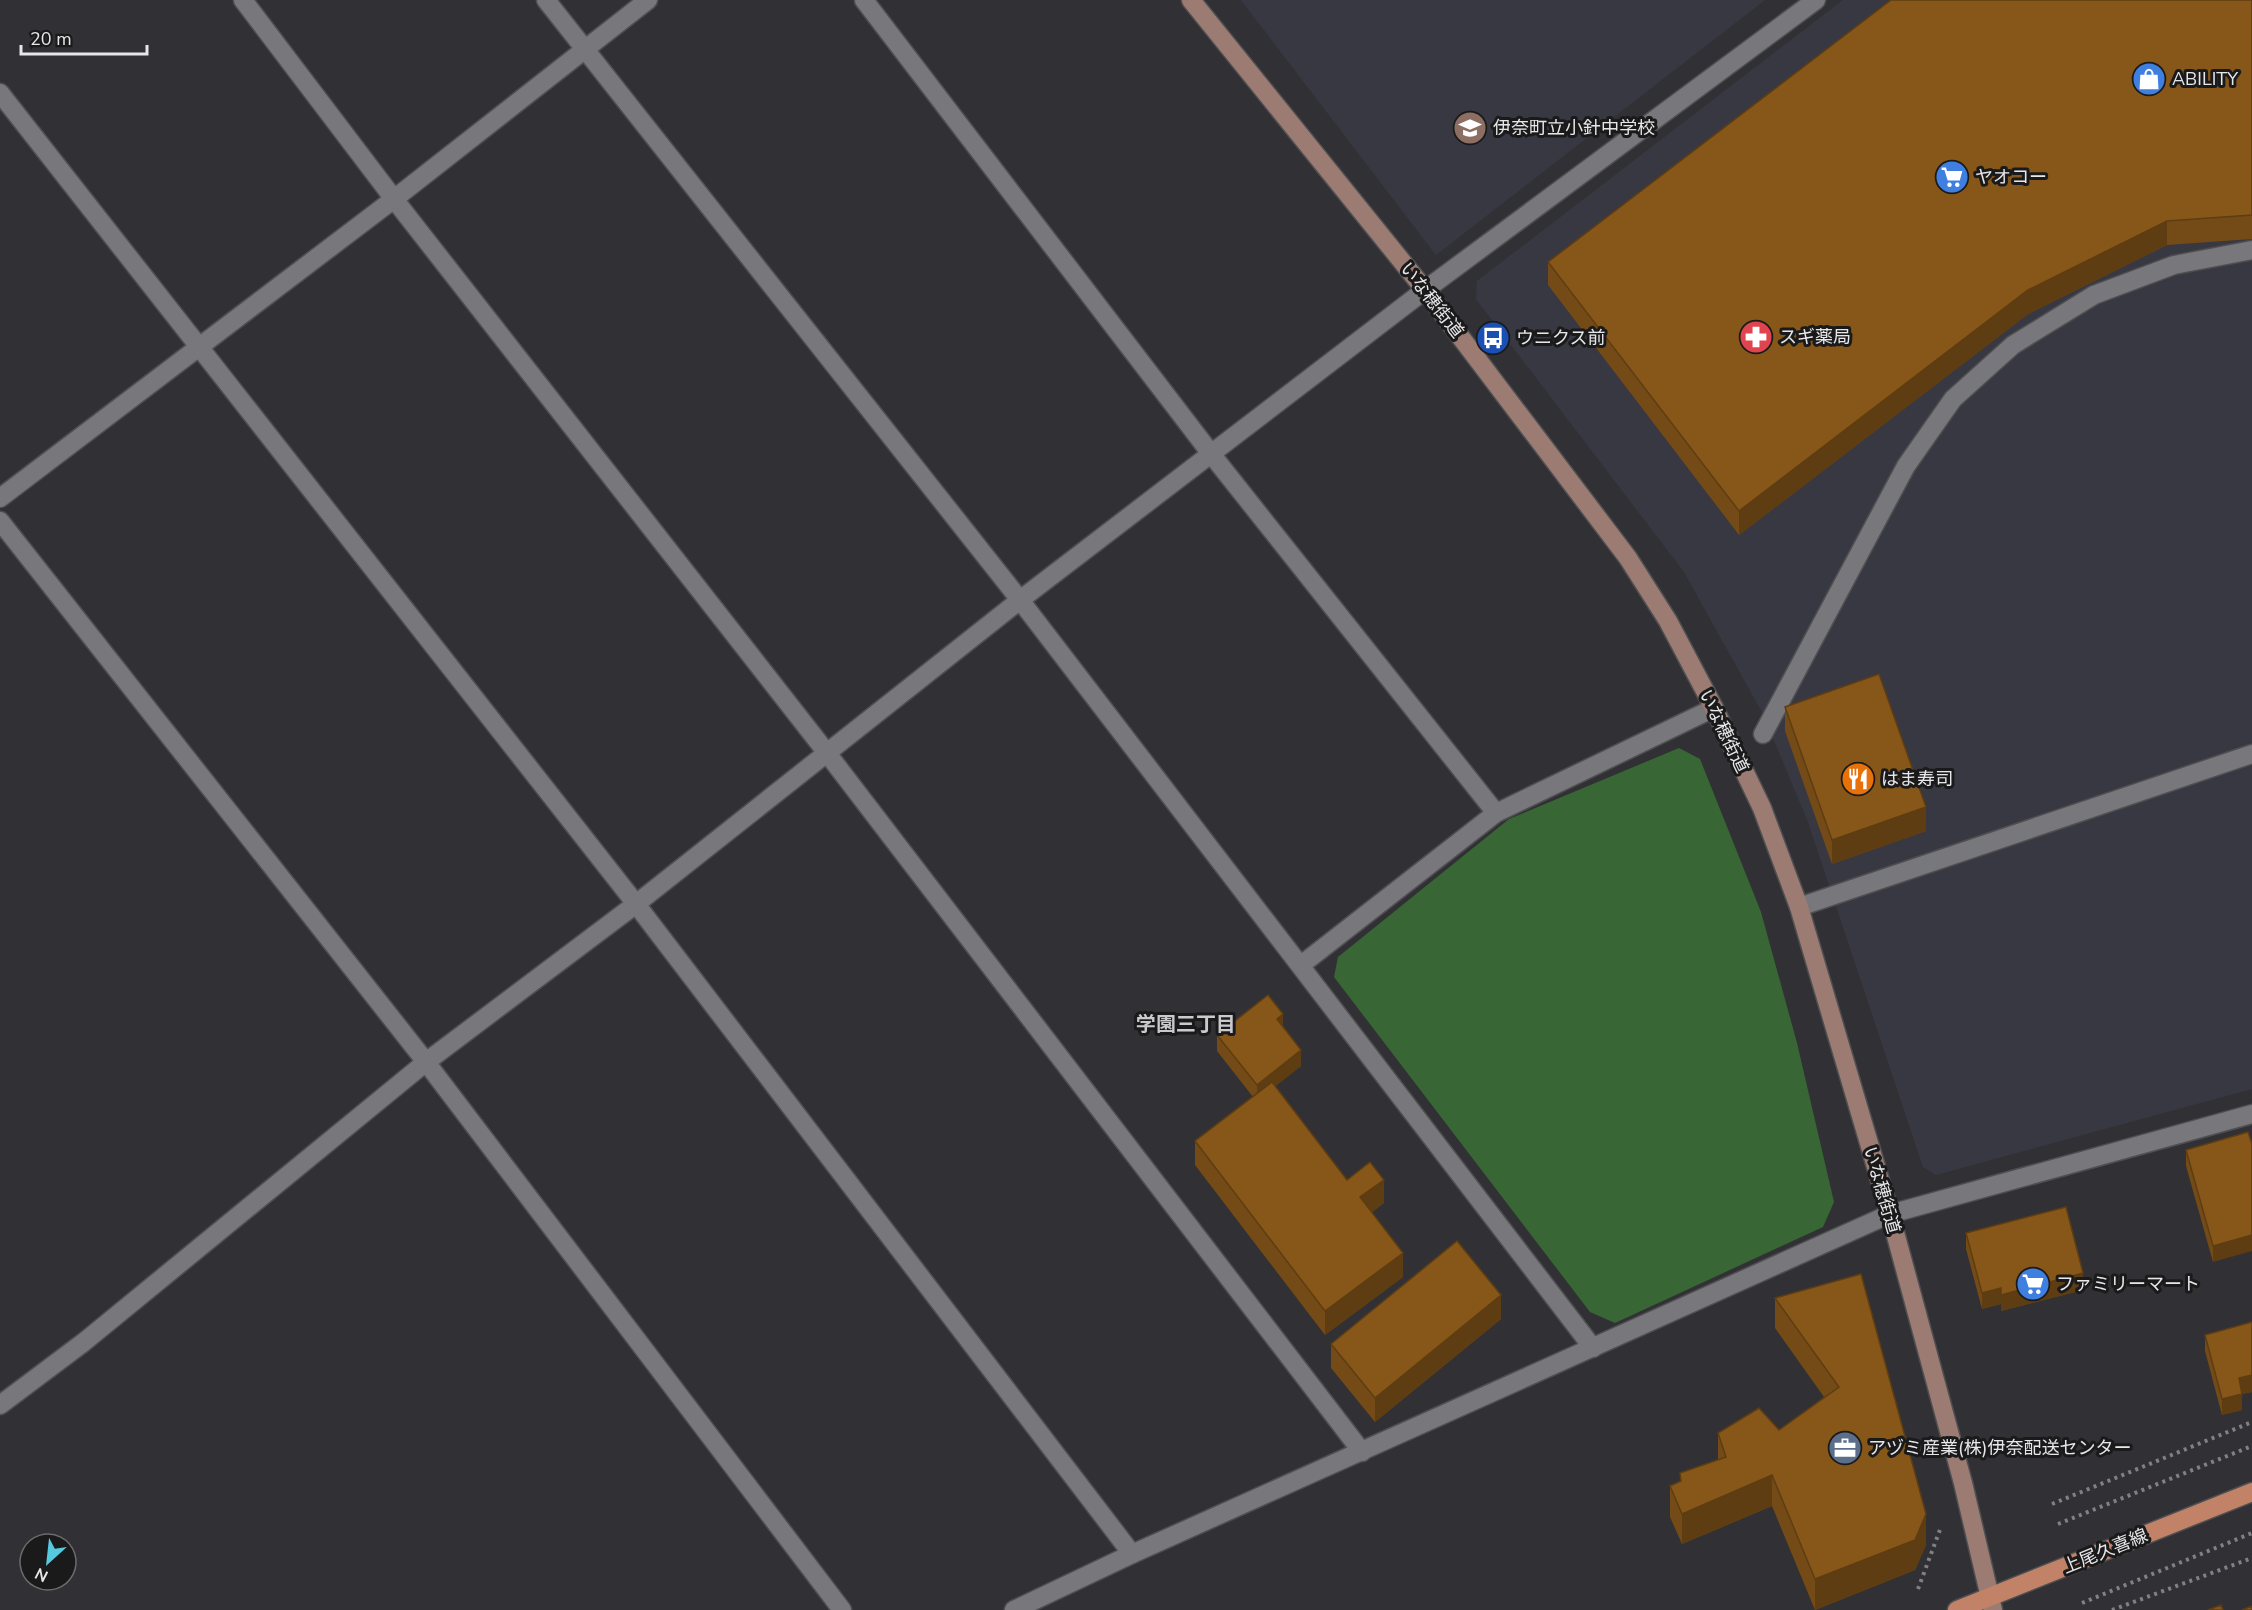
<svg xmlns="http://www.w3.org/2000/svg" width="2252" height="1610" viewBox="0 0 2252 1610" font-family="'Nunito Sans','Noto Sans JP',sans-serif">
<rect width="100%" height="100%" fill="#313135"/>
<!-- built -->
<g fill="#383842">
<polygon points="1241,0 1765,0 1436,255"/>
<polygon points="1843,0 2252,0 2252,1089 1936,1175 1923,1167 1808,822 1762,712 1684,572 1476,299 1477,281"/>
</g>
<!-- park -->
<polygon fill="#386634" points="1679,748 1700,759 1761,912 1797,1043 1834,1202 1823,1227 1615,1323 1590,1312 1334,977 1338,957 1509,819"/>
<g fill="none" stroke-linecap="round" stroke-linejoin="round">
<defs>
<polyline id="lane" points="1799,907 2252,754"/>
<g id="street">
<polyline points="243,0 394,199 827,753 1362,1452"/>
<polyline points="546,0 1020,600 1593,1348"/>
<polyline points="864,0 1212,455 1496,813"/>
<polyline points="0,93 636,904 1132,1554"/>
<polyline points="0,498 394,199 648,0"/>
<polyline points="0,521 426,1062 842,1610"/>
<polyline points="1763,734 1906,466 1953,399 2013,345 2094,295 2174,265 2252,250"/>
<polyline points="1301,965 1496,813 1714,708"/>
<polyline points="0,1405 84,1342 426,1062 636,904 1020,600 1425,290 1816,0"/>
<polyline points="1014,1610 1132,1554 1890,1214 2252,1114"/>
</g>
<polyline id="secondary" points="1191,0 1425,290 1628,558 1668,621 1714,708 1762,808 1799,907 1890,1214 1963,1483 1993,1610"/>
<polyline id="primary" points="1957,1610 2252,1492"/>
</defs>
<!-- lane casing -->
<use href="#lane" stroke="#4f4f52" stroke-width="21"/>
<!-- street casing -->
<use href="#street" stroke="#4f4f52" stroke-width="21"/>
<!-- secondary casing -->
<use href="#secondary" stroke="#4f4f52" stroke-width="21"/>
<!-- primary casing -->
<use href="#primary" stroke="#4f4f52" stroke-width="21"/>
<!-- path -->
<g stroke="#818185" stroke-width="4" stroke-dasharray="3 4.5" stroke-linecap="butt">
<polyline points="2052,1504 2252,1422"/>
<polyline points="2058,1524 2252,1446"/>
<polyline points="1918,1589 1941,1527"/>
<polyline points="2082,1603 2252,1533"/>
<polyline points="2112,1610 2252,1558"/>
</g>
<!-- lane -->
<use href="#lane" stroke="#77777c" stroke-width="18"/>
<!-- street -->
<use href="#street" stroke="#77777c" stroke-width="18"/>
<!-- secondary -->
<use href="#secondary" stroke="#9c7c72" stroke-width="18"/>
<!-- primary -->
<use href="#primary" stroke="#c18268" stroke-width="18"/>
</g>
<!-- wall -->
<g fill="#744b16">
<polygon points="2252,0 2252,239 2167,245 2028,314 1739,535 1548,285 1548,262"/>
<polygon points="1785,707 1926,831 1832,864 1785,731"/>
<polygon points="1283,1027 1301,1066 1275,1086 1347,1180 1384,1203 1372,1212 1403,1277 1325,1335 1195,1165 1195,1141 1253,1097 1217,1051 1217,1035"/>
<polygon points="2248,1132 2213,1262 2186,1166 2186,1150"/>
<polygon points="1966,1233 2083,1290 2001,1311 2001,1304 1982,1309 1966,1249"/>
<polygon points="1861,1274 1926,1545 1915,1570 1815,1610 1772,1506 1682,1544 1670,1517 1670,1486 1680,1482 1680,1473 1718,1460 1718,1433 1779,1430 1824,1397 1775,1328 1775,1298"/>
<polygon points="1501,1319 1375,1422 1331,1368 1331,1344"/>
<polygon points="2252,1322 2252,1392 2242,1394 2242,1410 2222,1415 2205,1351 2205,1335"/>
</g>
<!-- shaded-wall -->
<g fill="#5e3d12">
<polygon points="2167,221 2167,245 2028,314 1739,535 1739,511 2028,290"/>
<polygon points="1926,807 1926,831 1832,864 1832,840"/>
<polygon points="1283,1014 1283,1030 1277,1019"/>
<polygon points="1301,1050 1301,1066 1257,1101 1257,1085"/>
<polygon points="1384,1180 1384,1203 1360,1220 1360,1197"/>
<polygon points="2252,1235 2252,1251 2213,1262 2213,1246"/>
<polygon points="1403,1253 1403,1277 1325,1335 1325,1311"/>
<polygon points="2083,1273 2083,1290 2001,1311 2001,1295"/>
<polygon points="2001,1288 2001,1304 1982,1309 1982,1293"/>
<polygon points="1501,1295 1501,1319 1375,1422 1375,1398"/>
<polygon points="2252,1375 2252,1392 2242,1394 2242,1410 2222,1415 2222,1399 2239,1378"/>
<polygon points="1772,1475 1772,1506 1682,1544 1682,1514"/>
<polygon points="1926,1514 1926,1545 1915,1570 1815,1610 1815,1579"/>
</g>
<!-- building -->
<g fill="#875719" stroke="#5e3d12" stroke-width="1.5">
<polygon points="1891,0 2252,0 2252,215 2167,221 2028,290 1739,511 1548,262"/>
<polygon points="1879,674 1926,807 1832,840 1785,707"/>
<polygon points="1268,995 1283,1014 1277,1019 1301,1050 1257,1085 1217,1035"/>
<polygon points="1272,1082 1347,1180 1370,1162 1384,1180 1360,1197 1403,1253 1325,1311 1195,1141"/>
<polygon points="2248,1132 2252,1144 2252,1235 2213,1246 2186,1150"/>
<polygon points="2066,1207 2083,1273 2001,1295 2001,1288 1982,1293 1966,1233"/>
<polygon points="1457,1241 1501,1295 1375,1398 1331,1344"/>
<polygon points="1861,1274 1926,1514 1915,1540 1815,1579 1772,1475 1682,1514 1670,1486 1681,1481 1680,1473 1726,1457 1718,1433 1759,1408 1779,1430 1839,1387 1775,1298"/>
<polygon points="2252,1322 2252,1375 2239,1378 2242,1394 2222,1399 2205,1335"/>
<polygon points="2221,1605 2223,1610 2208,1610"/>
<polygon points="2252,1606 2252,1610 2242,1610"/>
</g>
<!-- icons -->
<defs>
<symbol id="shop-disc" viewBox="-11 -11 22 22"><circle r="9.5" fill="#3f7fe0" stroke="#1a1a1b"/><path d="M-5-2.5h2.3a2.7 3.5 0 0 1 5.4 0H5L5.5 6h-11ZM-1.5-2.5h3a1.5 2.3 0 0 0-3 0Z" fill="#fff"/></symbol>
<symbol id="school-disc" viewBox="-11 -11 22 22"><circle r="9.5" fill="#8d6e63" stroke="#1a1a1b"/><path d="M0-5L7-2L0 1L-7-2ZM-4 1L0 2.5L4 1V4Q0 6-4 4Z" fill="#fff"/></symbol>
<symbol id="supermarket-disc" viewBox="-11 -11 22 22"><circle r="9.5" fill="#3f7fe0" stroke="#1a1a1b"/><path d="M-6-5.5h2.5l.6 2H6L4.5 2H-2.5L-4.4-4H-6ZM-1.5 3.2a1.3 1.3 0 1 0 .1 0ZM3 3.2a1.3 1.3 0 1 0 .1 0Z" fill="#fff"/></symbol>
<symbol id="pharmacy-disc" viewBox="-11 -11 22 22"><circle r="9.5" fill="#e0444e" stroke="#1a1a1b"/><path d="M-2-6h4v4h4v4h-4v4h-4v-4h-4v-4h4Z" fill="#fff"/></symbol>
<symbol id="bus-disc" viewBox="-11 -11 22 22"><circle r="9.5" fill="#1a4fb4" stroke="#1a1a1b"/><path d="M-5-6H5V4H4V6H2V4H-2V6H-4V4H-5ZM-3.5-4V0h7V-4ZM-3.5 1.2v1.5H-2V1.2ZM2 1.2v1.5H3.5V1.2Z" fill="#fff"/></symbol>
<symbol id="restaurant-disc" viewBox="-11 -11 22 22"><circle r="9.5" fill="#e8710a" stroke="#1a1a1b"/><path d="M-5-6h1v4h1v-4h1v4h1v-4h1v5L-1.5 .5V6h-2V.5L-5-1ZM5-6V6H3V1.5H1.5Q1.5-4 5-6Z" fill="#fff"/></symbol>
<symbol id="office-disc" viewBox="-11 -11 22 22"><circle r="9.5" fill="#5c6f8a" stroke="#1a1a1b"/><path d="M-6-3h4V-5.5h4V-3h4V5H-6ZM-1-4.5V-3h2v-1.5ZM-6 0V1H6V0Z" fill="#fff"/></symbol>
</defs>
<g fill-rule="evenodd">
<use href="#shop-disc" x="2130" y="60" width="38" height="38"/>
<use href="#school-disc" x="1451" y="109" width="38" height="38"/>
<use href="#supermarket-disc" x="1933" y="158" width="38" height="38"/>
<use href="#pharmacy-disc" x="1737" y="318" width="38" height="38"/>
<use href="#bus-disc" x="1474" y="319" width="38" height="38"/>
<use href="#restaurant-disc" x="1839" y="760" width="38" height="38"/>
<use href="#supermarket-disc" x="2014" y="1265" width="38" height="38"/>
<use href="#office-disc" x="1826" y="1429" width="38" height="38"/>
</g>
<g text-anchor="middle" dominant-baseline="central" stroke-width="6" stroke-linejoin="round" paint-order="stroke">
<!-- poi labels -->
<g font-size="18" fill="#e7e7ea" stroke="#1a1a1b" text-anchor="start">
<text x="2172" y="79">ABILITY</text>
<text x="1493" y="128">伊奈町立小針中学校</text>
<text x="1975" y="177">ヤオコー</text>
<text x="1779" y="337">スギ薬局</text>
<text x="1516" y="338">ウニクス前</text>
<text x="1881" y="779">はま寿司</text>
<text x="2056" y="1284">ファミリーマート</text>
<text x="1868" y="1448">アヅミ産業(株)伊奈配送センター</text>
</g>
<!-- street labels -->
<g font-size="18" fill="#e7e7ea" stroke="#1a1a1b">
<text transform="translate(1432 300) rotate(52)">いな穂街道</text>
<text transform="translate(1724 731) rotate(64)">いな穂街道</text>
<text transform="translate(1882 1190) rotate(74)">いな穂街道</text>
<text transform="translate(2105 1551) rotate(-22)">上尾久喜線</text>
</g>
<!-- neighbourhood labels -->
<g font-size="20" font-weight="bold" fill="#c9c9ce" stroke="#1a1a1b">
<text x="1186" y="1024">学園三丁目</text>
</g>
</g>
<!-- north arrow -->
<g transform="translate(48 1562) rotate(207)"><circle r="28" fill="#1a1a1b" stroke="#6c6c6e" stroke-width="1.5"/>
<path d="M0-4.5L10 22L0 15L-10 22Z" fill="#55cadf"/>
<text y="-9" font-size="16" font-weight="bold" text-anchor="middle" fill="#e7e7ea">N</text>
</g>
<!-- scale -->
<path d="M21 45v9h126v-9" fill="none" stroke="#e7e7ea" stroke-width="3"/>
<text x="30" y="45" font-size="18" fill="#e7e7ea" stroke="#1a1a1b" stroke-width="4.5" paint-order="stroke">20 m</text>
</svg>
